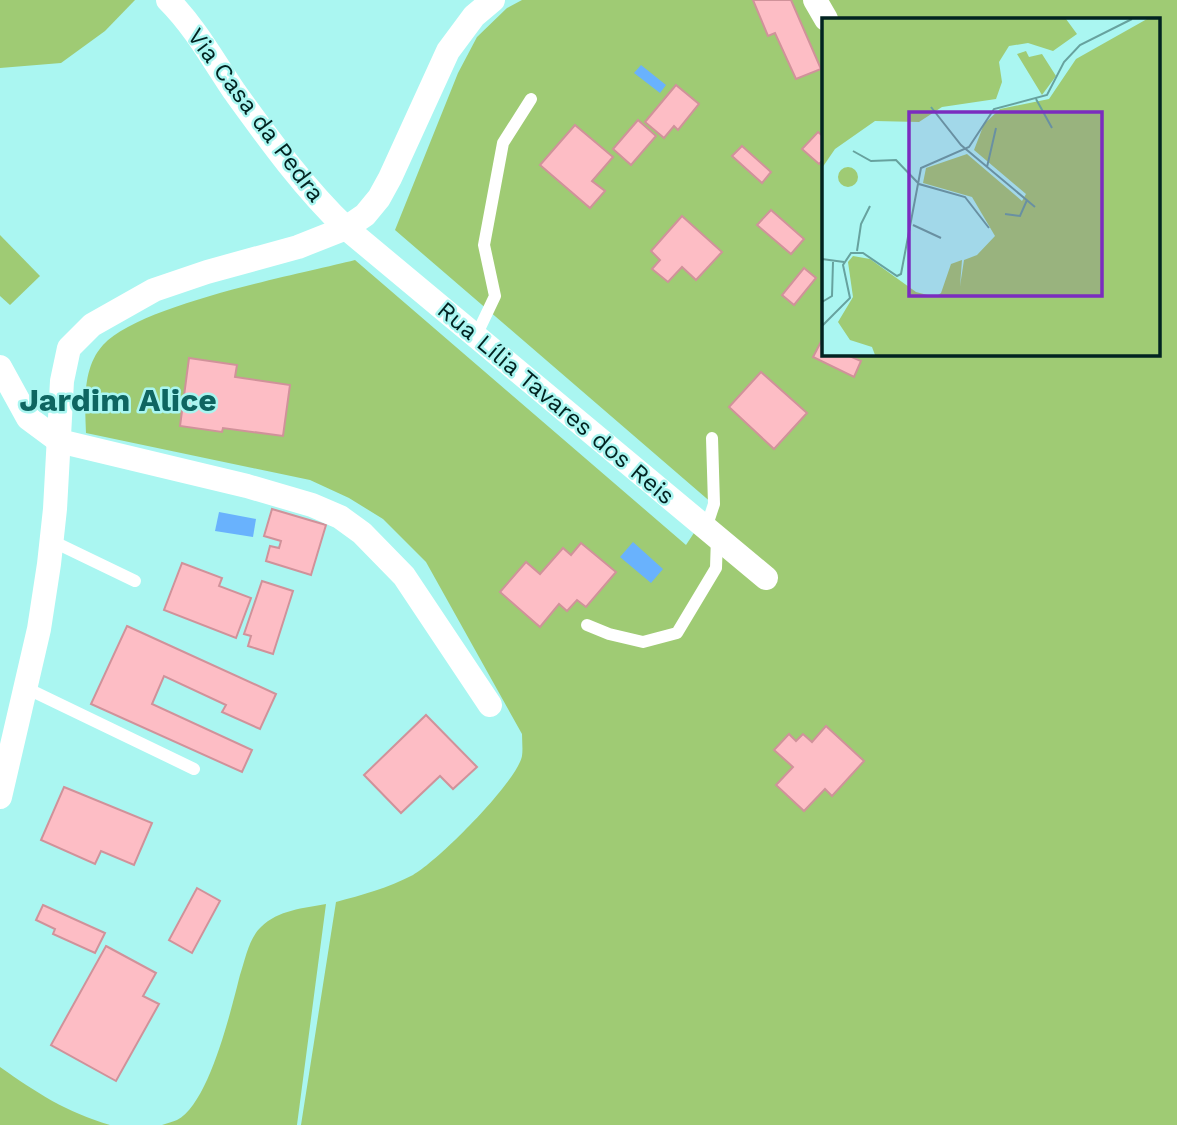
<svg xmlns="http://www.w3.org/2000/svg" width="1177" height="1125" viewBox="0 0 1177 1125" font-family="'Work Sans',sans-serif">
<rect width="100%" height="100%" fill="#aaf6f1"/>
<!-- green -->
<g fill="#9fcb74" fill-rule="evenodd">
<polygon points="0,0 135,0 105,31 61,63 0,68"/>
<path d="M522 0H1177V1125H301L336 902C362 895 388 888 413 875 437 862 517 782 522 756 523 749 522 741 522 734L426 562 383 519 349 498 310 480 86 433C85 404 82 368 103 345 141 304 296 275 355 260L686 545 713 504 395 230 458 73 477 37 507 8ZM824 19H1158V354H824Z"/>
<polygon points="0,235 40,276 10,305 0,296"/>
<path d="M326 904 297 1125H162C167 1123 173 1122 177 1120 209 1104 231 1010 240 975 245 960 249 938 261 927 278 910 304 908 326 904Z"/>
<path d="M0 1067C37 1093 66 1112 110 1125H0Z"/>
</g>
<!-- water -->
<g fill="#69b2fd">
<polygon points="641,65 666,85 660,93 634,73"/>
<polygon points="219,512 256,519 253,537 215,531"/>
<polygon points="633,542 663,569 651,583 620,557"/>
</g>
<!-- building -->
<g fill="#fdbdc5" stroke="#d0929a" stroke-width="2">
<polygon points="753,0 791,0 821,69 796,79 775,33 768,36"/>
<polygon points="676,85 699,104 678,130 674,126 664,138 645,122"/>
<polygon points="638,120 656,136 631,165 613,149"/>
<polygon points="575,125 613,157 592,181 605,191 590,208 540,165"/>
<polygon points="818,132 824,137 824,159 819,164 802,149"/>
<polygon points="742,146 771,172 762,183 732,156"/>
<polygon points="771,210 804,239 791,254 757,225"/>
<polygon points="682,216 722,252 696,280 682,267 668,282 652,269 660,260 651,251"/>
<polygon points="804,268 816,278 794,305 782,295"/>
<polygon points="824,336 824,354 845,354 861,361 854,377 813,357"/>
<polygon points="189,358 237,365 235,377 290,385 283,436 223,428 222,432 180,426"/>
<polygon points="761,372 807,413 774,449 729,407"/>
<polygon points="272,509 326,525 311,575 266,561 270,546 279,548 281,541 264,536"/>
<polygon points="581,543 616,572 586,607 577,600 567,611 559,604 540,627 500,592 526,562 540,574 563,548 571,555"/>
<polygon points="182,563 222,578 219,586 251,598 236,638 164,610"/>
<polygon points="262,581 293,591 273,654 248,646 251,636 244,634"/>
<polygon points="127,626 276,694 260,729 222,712 226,705 164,676 152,704 252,750 242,772 91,704"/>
<polygon points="426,715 477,767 453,789 440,776 401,813 364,775"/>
<polygon points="826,726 864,761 832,796 825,789 804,811 776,785 793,767 774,750 789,734 796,741 803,734 812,742"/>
<polygon points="64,787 152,823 134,865 101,851 95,864 41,840"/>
<polygon points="197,888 220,901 192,953 169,940"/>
<polygon points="43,905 105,933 95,953 53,934 55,929 36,920"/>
<polygon points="106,946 156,973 143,996 159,1004 116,1081 51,1045"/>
</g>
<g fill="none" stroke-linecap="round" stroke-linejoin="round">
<!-- lane -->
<g stroke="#fff" stroke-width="12">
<polyline points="476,336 495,296 484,245 503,143 531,99"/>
<polyline points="706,528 714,504 712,438"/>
<polyline points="52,541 135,581"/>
<polyline points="587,625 609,634 643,642 677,633 716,568 717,537"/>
<polyline points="26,688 194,769"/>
</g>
<!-- street -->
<g stroke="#fff" stroke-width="24">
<path d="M168 0C195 27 213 60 234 91 268 138 303 187 346 228L766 578"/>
<polyline points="815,0 826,19"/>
<polyline points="0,367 28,418 59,441 247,486 312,505 340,517 362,533 404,576 490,705"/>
<polyline points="0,797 39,629 49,564 55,509 62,381 69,348 92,325 154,290 207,272 298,247 346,228 365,215 379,198 390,178 448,51 474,16 493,0"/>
</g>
</g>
<g text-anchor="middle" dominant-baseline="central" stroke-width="5" stroke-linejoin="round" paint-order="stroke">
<!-- street labels -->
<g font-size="24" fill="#022321" stroke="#aaf6f1">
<text transform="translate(256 115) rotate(53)">Via Casa da Pedra</text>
<text transform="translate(556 403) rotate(40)">Rua Lília Tavares dos Reis</text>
</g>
<!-- district labels -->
<g font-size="32" font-weight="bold" fill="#0e6561" stroke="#aaf6f1">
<text x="118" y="400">Jardim Alice</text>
</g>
</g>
<!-- overview -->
<g transform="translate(822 18)">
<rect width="338" height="338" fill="#aaf6f1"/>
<path d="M0 1H244L255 16 231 33 206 25 187 28 177 44 180 64 174 81 120 89 97 104 53 103 13 131 0 150ZM325 1H338V337H53L50 329 28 322 16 304 31 279 26 244 31 238 48 241 94 274 113 279 119 275 129 246 140 242 138 268 142 242 155 237 173 218 150 179 101 165 104 150 145 136 200 183 204 176 152 132 162 106 178 91 227 81 254 41ZM204 33 207 39 220 36 234 58 220 77 195 36ZM16 159a10 10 0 1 1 20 0a10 10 0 1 1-20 0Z" fill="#9fcb74"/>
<path fill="none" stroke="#67a29e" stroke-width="2" d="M214 81 230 110M109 89 139 127 213 189M31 133 49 143 74 142 97 166 143 179 167 210M165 149 174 110M183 196 198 198 205 182M91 207 119 220M35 233 39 206 48 188M0 241 22 244M0 284 10 278 11 244M0 308 28 280 21 247 29 235H41L75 258 79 256 99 150 147 129 172 91 225 77 242 44 258 27 310 1"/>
<path fill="#7b2cbf" fill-opacity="0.15" stroke="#7b2cbf" stroke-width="3.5" d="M87 94H280V278H87Z"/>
<rect width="338" height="338" fill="none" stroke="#022321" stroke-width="3.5"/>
</g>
</svg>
